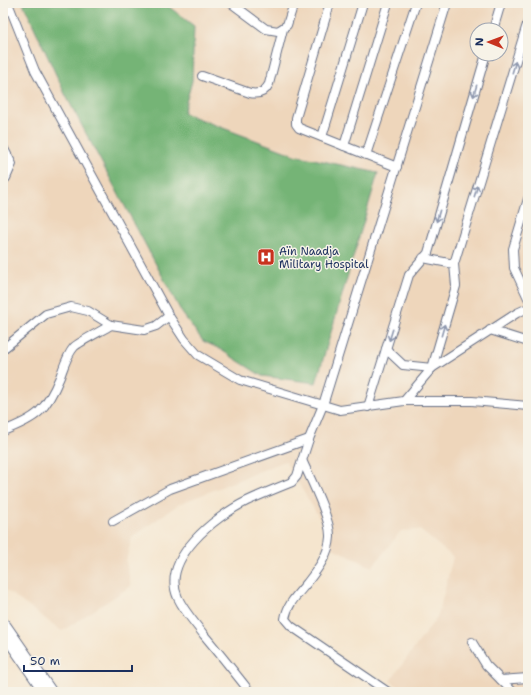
<svg xmlns="http://www.w3.org/2000/svg" width="531" height="695" viewBox="0 0 531 695" font-family="'Shantell Sans',sans-serif">
<rect width="100%" height="100%" fill="#f7f3e8"/>
<filter id="ink" filterUnits="userSpaceOnUse"><feTurbulence type="fractalNoise" baseFrequency=".025" numOctaves="2"/><feDisplacementMap in="SourceGraphic" scale="8" xChannelSelector="R" yChannelSelector="G"/><feConvolveMatrix kernelMatrix="1 2 1 2 8 2 1 2 1" color-interpolation-filters="sRGB"/></filter>
<filter id="wash" filterUnits="userSpaceOnUse"><feTurbulence type="fractalNoise" baseFrequency=".012" numOctaves="4" result="noise"/><feDisplacementMap in="SourceGraphic" scale="16" xChannelSelector="R" yChannelSelector="G"/><feGaussianBlur stdDeviation="0.9" result="paint"/><feColorMatrix in="noise" values="0 0 0 0 0 0 0 0 0 0 0 0 0 0 0 0 0 1.4 0 .05"/><feComposite in="paint" operator="in"/></filter>
<g filter="url(#wash)">
<rect width="100%" height="100%" fill="#f5e5ce"/>
<!-- built -->
<path fill="#eed6bb" fill-rule="evenodd" d="M3 3H528V692H407L390 681 438 616 453 557 420 530 401 531 372 567 324 544 326 529 285 461 179 504 132 537 126 561 131 586 62 631 3 588ZM477 30H501V54H477Z"/>
<!-- forest -->
<polygon fill="#74b476" stroke="#48726a" points="23,3 164,3 194,26 192,81 183,113 295,155 378,173 316,383 262,376 218,348 203,341 182,313 65,94"/>
</g>
<g filter="url(#ink)">
<g fill="none" stroke-linecap="round" stroke-linejoin="round">
<defs>
<g id="service">
<polyline points="8,3 35,71 169,316 184,339 198,355 240,380 340,410 404,401 472,401 528,406"/>
<polyline points="231,3 266,29 278,31 287,25 294,3"/>
<polyline points="330,3 296,118 296,124 299,128 397,167"/>
<polyline points="493,30 501,3"/>
<path d="M202 76 250 93C259 95 265 92 269 84L283 29"/>
<polyline points="322,137 363,3"/>
<polyline points="344,146 388,3"/>
<polyline points="3,147 12,164 6,178 3,180"/>
<polyline points="366,155 416,3"/>
<polyline points="528,199 513,249 514,268 528,298"/>
<polyline points="423,258 454,264"/>
<polyline points="490,330 528,342"/>
<polyline points="3,349 46,314 71,307 88,311 111,325 144,330 156,326 169,316"/>
<polyline points="386,349 403,365 432,368 456,286 454,264 528,21"/>
<polyline points="404,401 432,368 517,313 528,308"/>
<polyline points="368,407 409,275 428,253 486,54"/>
<path d="M3 431C37 418 46 411 60 377 64 366 67 355 74 347 79 342 103 330 111 325"/>
<path d="M302 460C310 478 331 519 330 537 329 555 317 570 307 583 298 594 287 604 285 619L291 626 388 692"/>
<polyline points="113,521 170,489 309,439"/>
<polyline points="472,642 486,665 501,680"/>
<path d="M250 692C235 673 220 654 204 635 195 623 184 611 178 598 160 559 216 516 247 501 262 494 277 488 292 482L297 476 309 439 323 405 447 3"/>
<polyline points="513,692 501,680 528,678"/>
</g>
<polyline id="minor" points="3,627 48,692"/>
</defs>
<!-- service casing -->
<use href="#service" stroke="#676f85" stroke-width="10"/>
<!-- minor casing -->
<use href="#minor" stroke="#676f85" stroke-width="18"/>
<!-- service -->
<use href="#service" stroke="#fff" stroke-width="8"/>
<!-- minor -->
<use href="#minor" stroke="#fff" stroke-width="16"/>
</g>
<!-- one-way arrows -->
<defs><path id="oneway-shaft" d="M-6 0H5M1.5-3L5.5 0L1.5 3" fill="none" stroke-width="1.6" stroke-linecap="round" stroke-linejoin="round"/></defs>
<g stroke="#8d97ae">
<use href="#oneway-shaft" transform="translate(514 67) rotate(-73)"/>
<use href="#oneway-shaft" transform="translate(475 91) rotate(106)"/>
<use href="#oneway-shaft" transform="translate(476 191) rotate(-73)"/>
<use href="#oneway-shaft" transform="translate(438 216) rotate(106)"/>
<use href="#oneway-shaft" transform="translate(443 330) rotate(-74)"/>
<use href="#oneway-shaft" transform="translate(391 335) rotate(107)"/>
</g>
</g>
<!-- icons -->
<defs>
<symbol id="hospital-square" viewBox="-11 -11 22 22"><rect x="-9" y="-9" width="18" height="18" rx="4" fill="#c8321e" stroke="#f7f3e8"/><path d="M-5-5h3v3.5h4V-5h3V5h-3V1.5h-4V5h-3Z" fill="#fff"/></symbol>
</defs>
<g fill-rule="evenodd">
<use href="#hospital-square" x="256" y="247" width="20" height="20"/>
</g>
<g text-anchor="middle" dominant-baseline="central" stroke-width="3" stroke-linejoin="round" paint-order="stroke">
<!-- poi labels -->
<g font-size="11" fill="#1b2f5e" stroke="#f7f3e8" text-anchor="start">
<text x="279" y="251">Aïn Naadja<tspan x="279" dy="13">Military Hospital</tspan></text>
</g>
</g>
<!-- margin -->
<rect width="531" height="695" fill="none" stroke="#f7f3e8" stroke-width="16"/>
<!-- north arrow -->
<g transform="translate(489 42) rotate(271)"><circle r="19" fill="#f7f3e8" stroke="#9fa5b1"/>
<path d="M0-3L7 15L0 10L-7 15Z" fill="#c8321e"/>
<text y="-6" font-size="11" font-weight="bold" text-anchor="middle" fill="#1b2f5e">N</text>
</g>
<!-- scale -->
<path d="M24 665v6h108v-6" fill="none" stroke="#1b2f5e" stroke-width="2"/>
<text x="30" y="665" font-size="12" fill="#1b2f5e" stroke="#f7f3e8" stroke-width="3" paint-order="stroke">50 m</text>
</svg>
